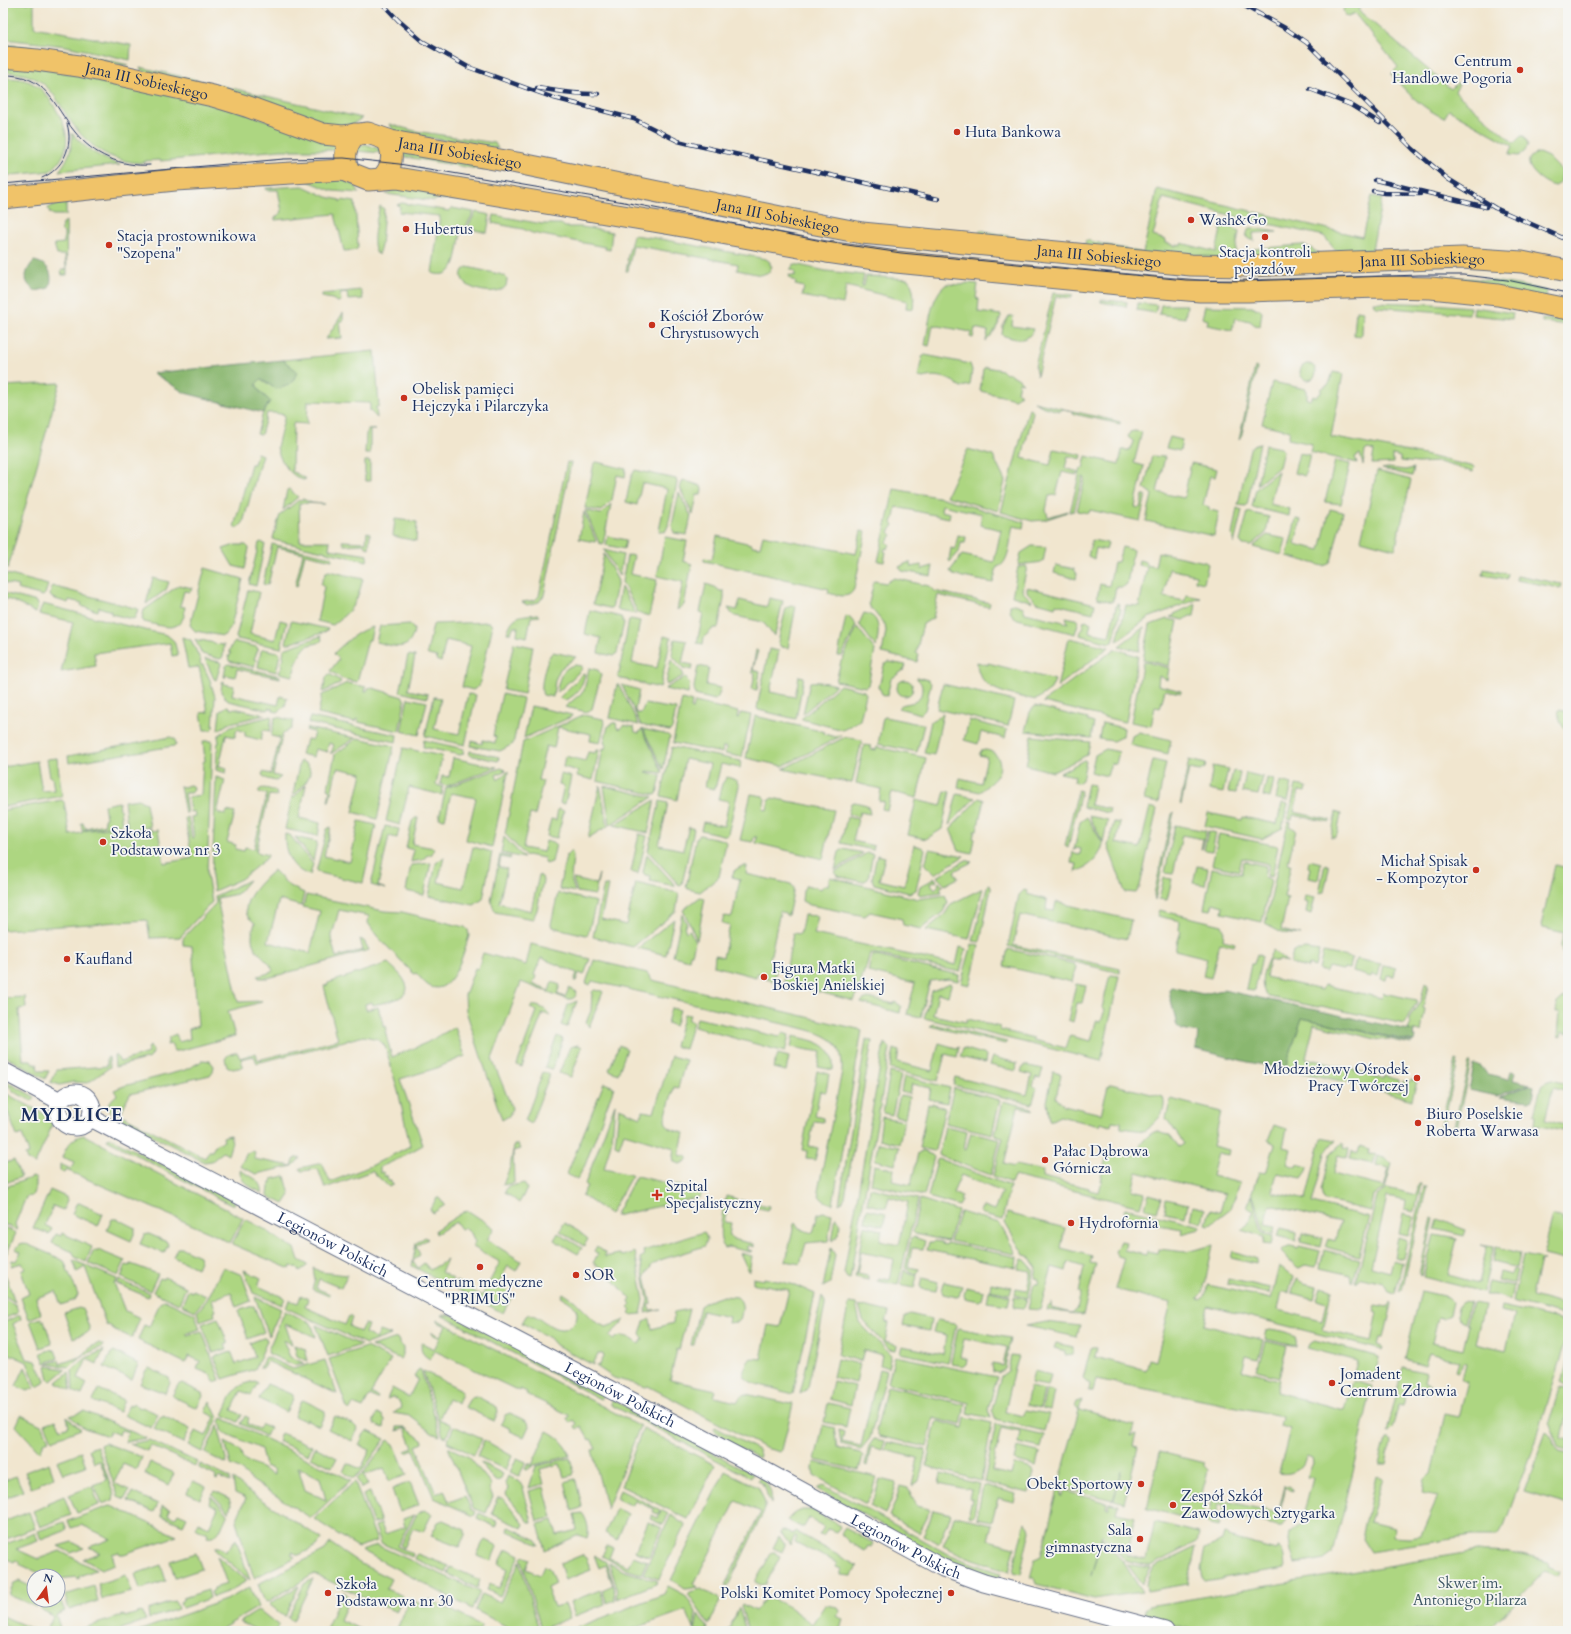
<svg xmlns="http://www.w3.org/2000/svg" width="1571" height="1634" viewBox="0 0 1571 1634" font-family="Cardo,serif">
<rect width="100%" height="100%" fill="#f6f6f2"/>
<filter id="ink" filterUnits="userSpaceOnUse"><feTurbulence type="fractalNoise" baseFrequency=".025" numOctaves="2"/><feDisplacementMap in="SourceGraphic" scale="8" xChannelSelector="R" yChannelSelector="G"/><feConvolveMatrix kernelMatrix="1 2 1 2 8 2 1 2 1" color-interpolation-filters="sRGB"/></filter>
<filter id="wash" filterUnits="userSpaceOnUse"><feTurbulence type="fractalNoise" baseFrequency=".012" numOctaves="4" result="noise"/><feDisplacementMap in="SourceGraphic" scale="16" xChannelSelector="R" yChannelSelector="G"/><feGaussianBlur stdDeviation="0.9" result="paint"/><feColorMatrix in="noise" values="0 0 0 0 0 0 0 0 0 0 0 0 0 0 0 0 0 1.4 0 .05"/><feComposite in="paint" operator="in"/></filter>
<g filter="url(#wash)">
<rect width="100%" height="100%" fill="#f1e6cf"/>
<!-- green -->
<g fill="#add681" stroke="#648270" fill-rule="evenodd">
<polygon points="3,3 34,3 34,27 131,45 130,60 66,46 3,39"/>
<path d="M1345 3H1364L1358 10 1451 89 1457 83 1459 84 1455 92 1514 143 1521 136H1524L1528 144 1525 151 1519 156 1510 155V153L1513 146 1449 110 1444 118C1422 108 1407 93 1392 75V73L1398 67 1355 14 1348 17 1345 16 1343 10Z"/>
<polygon points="3,44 67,51 129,65 127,66 3,51"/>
<path d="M3 63 29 65 213 103 339 143 337 150H281L160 161 159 160 145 161V163C109 163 86 145 67 116 60 104 53 91 41 82 29 74 17 73 3 72Z"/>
<polygon points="140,67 362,118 353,124 339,128 142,71"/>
<path d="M3 78C12 78 21 78 30 82 41 87 48 96 54 106 69 129 74 152 50 171L3 176Z"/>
<polygon points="389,124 415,131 495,143 498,149 395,132"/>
<path d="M72 133C85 149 101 158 120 165L59 171C68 160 73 148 72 133Z"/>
<polygon points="365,144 383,150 383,153 355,151 357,147"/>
<polygon points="399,149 486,163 484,170 400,156"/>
<path d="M1539 153 1548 157 1562 171 1561 181 1556 186C1543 185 1513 159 1539 153Z"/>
<polygon points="335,176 356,186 359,193 332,191 306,180"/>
<polygon points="303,186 327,197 340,200 340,202 342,200 355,202 358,247 356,250 344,251 335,214 275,220 275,218 282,212 278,190 266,190 266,188"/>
<polygon points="396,188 416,188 459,200 437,199 435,201 386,194"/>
<polygon points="1157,189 1362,237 1372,196 1382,198 1372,250 1336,251 1324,236 1320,235 1250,220 1163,198 1153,236 1166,240 1166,243 1176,246 1176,244 1181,245 1181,243 1216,252 1222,225 1229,225 1239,232 1235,256 1232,260 1167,258 979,239 980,230 1027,240 1028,238 1049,243 1050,240 1082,247 1085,244 1086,240 1143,253"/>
<polygon points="66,202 66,215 54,215 50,213 48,208 56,204"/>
<path d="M402 203 449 211 452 208 474 212 465 228 462 230C456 248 460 282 432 273L440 216 399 212 400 206 397 205Z"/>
<path d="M380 206 384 209 381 246 378 255C369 245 377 218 380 206Z"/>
<polygon points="476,212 490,215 487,233 467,228"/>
<polygon points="494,215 542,224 561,224 565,227 582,227 612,232 610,250 605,249 605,247 532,233 523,229 492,223"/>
<polygon points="66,221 67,275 62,275 61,270 66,269 65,255 57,255 54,244 64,243 64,233 61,230 62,224"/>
<polygon points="1250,228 1253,228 1277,232 1253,233 1254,241 1246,237 1248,230"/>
<polygon points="633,235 655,238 766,259 770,262 770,265 772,266 769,272 761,275 737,270 738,264 633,245 628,271 626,271 628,261 627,260"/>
<polygon points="1302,245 1311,248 1319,254 1244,256 1246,252 1254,249"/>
<path d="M794 264 826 271 864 275 862 286H864L866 276 908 279C915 288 914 299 913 309L906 308 907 301 846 286 843 304 802 296 804 287 795 285 796 282 790 278 789 275 795 276V271L790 270Z"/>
<path d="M467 267 499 274 505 276 507 280 506 286C498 298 453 289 463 270Z"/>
<path d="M1431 277C1471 277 1508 282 1547 291L1546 298 1336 281Z"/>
<path d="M967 283 978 284 976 298 979 299 978 312 1001 315C1001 322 992 336 986 341L988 331 975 328 973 338 970 337 971 332 933 325 929 346 925 345C929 327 930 295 947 284L962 285Z"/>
<polygon points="361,290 363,299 348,300 347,293 340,294 341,301 338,302 332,299 322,297 322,294"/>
<polygon points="1053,293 1073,295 1071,298 1056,296 1037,376 1035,367"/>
<polygon points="1101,300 1104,300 1127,302 1126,307 1101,302"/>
<polygon points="1373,302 1433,304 1470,307 1469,314 1377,307 1374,305"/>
<polygon points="1138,303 1157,305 1155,313 1137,310"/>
<polygon points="1161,305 1187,305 1185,318 1159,314"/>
<polygon points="1205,306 1255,307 1256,309 1258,308 1262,312 1260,326 1255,325 1250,321 1235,318 1232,330 1207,325 1208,320 1202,318"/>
<polygon points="1474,307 1513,313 1512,319 1473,315"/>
<polygon points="1356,310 1363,311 1362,334 1360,336 1354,335"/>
<polygon points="343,313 343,321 340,321 342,338 326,339"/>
<path d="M1009 316H1013L1012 326 1033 329C1029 344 1013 339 1002 335L1003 326Z"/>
<polygon points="1563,318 1568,319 1568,325 1542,322 1542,319 1552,320"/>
<path d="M375 351 379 406 376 407 377 418 370 411V403L308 401 307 424 293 423 292 471 306 479 303 480C290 476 279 460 277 447L285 415 275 413H267L261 435 257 434 263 413 270 401 260 392 256 384 261 379 276 389 297 372 283 360Z"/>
<path d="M925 355 970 364 972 370 970 385 961 387C957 385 954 381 950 380 943 376 931 375 924 378L918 377 922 357Z"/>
<circle cx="1308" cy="372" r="8"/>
<polygon points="986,367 1002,370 1006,374 1009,373 1019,379 1023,383 1019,382 1017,392 1021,394 1015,399 980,391 983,369"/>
<polygon points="1255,367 1257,368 1241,438 1239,440"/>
<polygon points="1333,372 1343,374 1331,437 1424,455 1474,467 1473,472 1439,462 1418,463 1400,461 1400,457 1393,455 1393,463 1372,464 1374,451 1368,449 1365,451 1363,465 1360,454 1355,457 1357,463 1310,452 1312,444 1288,439 1290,431 1262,424 1272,382 1306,389 1307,391 1307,399 1310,400 1313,396 1316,397 1321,393 1321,389 1329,384"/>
<polygon points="60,383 8,568 3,567 3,386"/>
<polygon points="1034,402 1120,422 1120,424 1074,414 1072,411 1063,409 1060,411 1044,407"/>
<polygon points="1029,408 1031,409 1033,412 1022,458 1050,465 1054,449 1082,455 1081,459 1068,456 1065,468 1078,472 1077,475 1062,472 1056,495 1049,496 1046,510 1048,517 1068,511 1068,512 1044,520 1032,521 1001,512"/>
<polygon points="369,429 376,430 370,430 370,454 365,454 366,434"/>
<polygon points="1134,431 1142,432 1134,463 1144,466 1135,507 1140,508 1143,495 1146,495 1140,521 1090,510 1089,513 1077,511 1085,478 1083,477 1074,511 1070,512 1081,468 1083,469 1086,456 1119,464 1122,450 1129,450 1133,445 1133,441 1128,437 1130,432"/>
<polygon points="1170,437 1182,440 1180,451 1166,448"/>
<polygon points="1260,443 1247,505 1246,506 1238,505 1250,449 1253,445"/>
<polygon points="1265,445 1281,448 1283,451 1279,467 1257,485"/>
<polygon points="968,449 993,456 1005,481 998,511 946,496"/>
<polygon points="257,453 262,455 243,523 238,528 234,527 251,464 254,464"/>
<polygon points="1299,453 1310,455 1305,476 1294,473"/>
<polygon points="1152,456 1165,457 1157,492 1184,498 1191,463 1217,469 1215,477 1210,476 1203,505 1209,507 1209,510 1219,512 1214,536 1146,521 1152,495 1148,490 1144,489"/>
<polygon points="365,461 370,461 370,481 366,481 365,479"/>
<polygon points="1335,461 1350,464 1341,504 1325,502"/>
<polygon points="567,462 571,463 544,595 539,602 527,605 522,602 535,600 539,596"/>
<polygon points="597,462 626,469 625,477 617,475 612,500 601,511 585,508 594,463"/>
<polygon points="1388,468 1405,470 1414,468 1412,476 1382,469"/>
<polygon points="635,470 676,479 677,483 668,526 665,532 659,531 667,489 642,483 637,505 626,502 631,477"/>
<polygon points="1278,471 1270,504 1290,509 1289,516 1252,507 1256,489"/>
<polygon points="1377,471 1411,480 1400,529 1398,530 1399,531 1396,548 1394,549 1361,540"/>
<polygon points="683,480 701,486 702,489 701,495 697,495 693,515 680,488"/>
<polygon points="289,489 298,497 283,510 287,490"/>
<path d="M894 489 943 498 1024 522 1023 528 1013 526C1010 537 1010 565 997 567L993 583 953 575 950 571 962 555 994 562 1001 530 980 525 982 514 942 505 941 511 950 513 949 518 896 507 894 518 892 522 894 525 889 532 892 535 887 542 890 545 887 549 885 548 884 551 886 552 884 562 878 561Z"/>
<polygon points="679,493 691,516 687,535 674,533 672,525"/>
<polygon points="303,499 312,503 325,504 299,503 300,541 330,541 329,549 368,555 367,561 274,540 273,538 280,515 299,500"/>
<polygon points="611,504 603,544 599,543 585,510 601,514"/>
<polygon points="1237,508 1242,510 1234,544 1232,535"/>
<polygon points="1330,509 1343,512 1332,558 1329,564 1323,566 1287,556 1296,519 1301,520 1295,544 1320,550"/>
<polygon points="584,512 596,541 595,542 579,539"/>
<polygon points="1248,512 1269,517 1266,533 1251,546 1243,545 1240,541"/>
<polygon points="395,519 417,522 416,541 393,536"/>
<path d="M861 531 866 532 854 589C849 600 837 595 828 593L829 589 704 561V558L712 559 717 536 751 544 752 546 760 547 763 535 856 554Z"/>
<polygon points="367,532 370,533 369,548 366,547 363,544 344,545 342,541 366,542"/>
<polygon points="958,535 966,537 965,543 961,543 959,552 950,562 949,560 951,548 955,549"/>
<polygon points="1267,535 1286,539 1282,555 1253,547"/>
<polygon points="608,536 626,540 624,549 606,545"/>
<polygon points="665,537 687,541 683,561 692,564 684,605 677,610 683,582 657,576"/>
<polygon points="1092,540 1108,543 1106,550 1096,548 1094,559 1088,556"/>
<polygon points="261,542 265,544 256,586 249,584 259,543"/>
<polygon points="272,544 332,557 332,560 305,554 297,587 295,586 303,553 277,547 268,585 263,584"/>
<polygon points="235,545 246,545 249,548 245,569 233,566 223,549"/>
<polygon points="1032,546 1046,547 1043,562 1018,565 1021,553"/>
<polygon points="1122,547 1133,550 1127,584 1123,587 1116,587 1113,602 1097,598 1100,584 1109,586 1114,562 1118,562"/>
<polygon points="604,550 623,555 619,576"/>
<polygon points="1158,552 1205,562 1208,564 1204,583 1195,581 1196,575 1169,569 1164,597 1185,601 1186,595 1201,598 1148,618 1117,641 1126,605 1139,606 1147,567 1138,565 1139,560 1146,562 1146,565 1155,567"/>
<polygon points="604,554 618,581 612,608 609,608 593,604"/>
<polygon points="630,555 634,556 630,574 657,580 649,616 638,613 622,582 627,556"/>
<polygon points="907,563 911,563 912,567 921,565 922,569 933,566 931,576 902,571 899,567"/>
<polygon points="1056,565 1074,569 1077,574 1076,579 1054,573"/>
<polygon points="1026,566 1027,567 1022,589 1023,592 1033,602 1012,596 1018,567"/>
<polygon points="205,568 243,579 231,626 228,632 223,636 195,631 190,625"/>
<polygon points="1484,569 1508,574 1507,579 1483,575"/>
<path d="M329 571 363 579C356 604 354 608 333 625L317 621 324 587 321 584 326 572Z"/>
<polygon points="3,573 48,585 45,594 43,596 17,589 18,586 5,583 4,586 3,585"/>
<polygon points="1517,575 1561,584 1560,588 1516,580"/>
<polygon points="153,578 169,582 166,590 146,604"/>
<polygon points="894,578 929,586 934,591 990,603 989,607 938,595 933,618 923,624 916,653 919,654 917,662 882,653 886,631 885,625 870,607 869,603 874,581 886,583"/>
<polygon points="706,584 715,587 720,591 724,591 724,599 718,628 714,628 704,637 703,644 697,643 703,613 700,612"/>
<path d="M179 585 192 588 190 592 184 591 180 606 185 607 184 612 185 613C179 635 161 625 144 622L142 619 144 610Z"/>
<polygon points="52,586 138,609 135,618 132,619 111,614 111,611 99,607 98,611 81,606 82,603 69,600 68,603 52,598 50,595"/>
<polygon points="621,587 636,614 619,611 617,607"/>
<polygon points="1027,587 1095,604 1093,613 1056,604 1055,607 1037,602 1027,592"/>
<polygon points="248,590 259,592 250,634 275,640 280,620 287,622 281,648 237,639 236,637"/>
<polygon points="3,593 37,602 38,605 36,613 13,601 3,598"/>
<polygon points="769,598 783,601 775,635 773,635 763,622 735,616 732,614 728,608 737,610 740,600 767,607"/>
<polygon points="1117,603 1120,604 1119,608 1121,609 1113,642 1110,643 1080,635 1084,621 1086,620 1091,623 1089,632 1109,636"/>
<polygon points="43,604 132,627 167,635 174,641 178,655 172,656 170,643 94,653 96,666 61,672 73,622 39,614"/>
<polygon points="1015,604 1023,607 1025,613 1068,623 1066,617 1079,620 1075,634 1014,618 1010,611 1010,605"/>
<polygon points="1196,604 1194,616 1190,616 1184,620 1170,617 1175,615 1174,614"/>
<polygon points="791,606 796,606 788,648 781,647 778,642 786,608"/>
<polygon points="590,610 621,617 624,623 617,653 614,656 598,653 601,638 585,634"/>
<path d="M864 613C882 616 879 633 876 647L859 624Z"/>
<path d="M538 614 540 616 531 617 527 637 517 635 518 627H513L511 633H507C513 613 521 616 538 614Z"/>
<polygon points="846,616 849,617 856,625 842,656 838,656"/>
<polygon points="631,619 640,621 632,663 657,668 664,636 671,638 660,688 618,678 629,620"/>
<polygon points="1167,619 1178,621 1169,666 1143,659 1150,625"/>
<polygon points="291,621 328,629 325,632 288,644 286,643"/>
<polygon points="489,622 491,624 492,629 479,686 473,690 462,687 471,646 446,640 441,662 436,660 437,657 428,655 427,653 433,625 434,624"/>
<path d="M410 624 414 630C410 654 394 646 376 642L380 626Z"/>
<path d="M373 627 370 640H368L357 682 343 679 330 671 339 659 334 654 335 652C346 642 358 630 373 627Z"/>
<polygon points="857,627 875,650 868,685 865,687 836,681 841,661 843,659"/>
<polygon points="1144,627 1139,651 1119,646"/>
<path d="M321 636 322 640C318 645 312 643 307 646 299 653 295 666 293 676L279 673 283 665 281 664 284 657 283 656 284 649Z"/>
<polygon points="182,637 191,640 201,661 200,662 201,665 203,665 210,680 215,697 213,728 211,730 204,730 201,713 208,712 199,667 188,668"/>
<polygon points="1069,638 1109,647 1057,687"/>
<polygon points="195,639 201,642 201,640 214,643 214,644 224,645 223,657 220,659 202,654"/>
<polygon points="675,639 687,641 682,663 693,665 692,670 683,668 672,655"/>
<polygon points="235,642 257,647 258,650 254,659 256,660 254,667 229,661 228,656 230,656 231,653 229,652 231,646"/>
<polygon points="514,643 533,647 524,694 503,690"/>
<polygon points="263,649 278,652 280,654 276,672 258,667 261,651"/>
<polygon points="769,649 779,651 770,692 795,697 799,676 804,677 796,719 758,710 757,708"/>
<polygon points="1115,649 1138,656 1126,721 1124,722 1043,702"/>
<polygon points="756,650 758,650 753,670 760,672 757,690 752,689 755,673 752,672"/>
<path d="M553 652 576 657 560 669 555 680 553 697 543 695C539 688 546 657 553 652Z"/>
<polygon points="408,655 415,656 408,690 428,694 427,698 400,692"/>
<polygon points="205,659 220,662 221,664 216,680 214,679"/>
<polygon points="671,659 683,673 683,676 667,685 666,684"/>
<polygon points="1143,661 1169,668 1167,680 1159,676 1158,685 1181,691 1181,693 1165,690 1160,708 1155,707 1151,726 1131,722"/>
<polygon points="889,662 906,665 904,670 891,679 887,696 882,694 879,687 884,665"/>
<path d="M977 662 988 665V663L1055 680 1051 689 1036 700C1014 695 977 692 977 662Z"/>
<polygon points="228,664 280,676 280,678 237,669 235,677 226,675 225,678 224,676 226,666"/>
<path d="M575 665 582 666V669L558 692 557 690C559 679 562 667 575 665Z"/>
<polygon points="698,666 709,668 706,685 721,688 718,697 715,700 695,695 694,687"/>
<polygon points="589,668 598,670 601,675 592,709 587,712 565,707 584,691"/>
<polygon points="329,674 341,681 339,684 323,692 326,678"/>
<path d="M583 674 585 675C581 688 578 695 565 700L559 698Z"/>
<polygon points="685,677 690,684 688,694 665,689"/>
<path d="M917 677 928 680 931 683 925 710 921 714 898 708C904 700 920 708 922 690 922 685 921 682 917 679Z"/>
<circle cx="905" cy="688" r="8"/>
<polygon points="224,681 224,684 234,686 232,695 278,705 280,696 287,698 285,706 278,712 273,711 273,709 269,708 268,710 228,701 221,692 222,682"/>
<path d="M810 682C817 681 828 683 836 685L803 714Z"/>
<polygon points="347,683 366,687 365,691 367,691 369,687 403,697 405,701 399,731 358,722 358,720 356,719 355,722 318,714 322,695"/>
<polygon points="943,684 1014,701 1008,726 937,709"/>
<polygon points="617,685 619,685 639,725 610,718"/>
<polygon points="622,685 639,690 635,710 636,713 641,713 645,704 676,709 672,729 669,731 641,725"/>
<polygon points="840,685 864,691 866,694 860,720 843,730 801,719"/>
<polygon points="468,694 476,695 465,745 425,736 434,697 441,698 434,729 459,734"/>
<polygon points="502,694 523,699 513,744 500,751 471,746 472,741 482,744 483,740 495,743 496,737 493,736"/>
<polygon points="408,698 427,702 419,735 401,731"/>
<polygon points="682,699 692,702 691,708 693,709 695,702 738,712 737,718 738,718 741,713 751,715 742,757 725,754 726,747 723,747 722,753 673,743"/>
<polygon points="227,706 230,707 230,709 233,709 234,708 265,715 230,723 218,730 220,711"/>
<polygon points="531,706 572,715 571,717 524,738"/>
<polygon points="1035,706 1088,719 1087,721 1094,723 1091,738 1025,731 1030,712"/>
<path d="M1559 710 1568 712V731C1562 728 1557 717 1559 710Z"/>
<polygon points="943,714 934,755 924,753 931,721"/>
<polygon points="583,715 603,719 605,723 600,743 590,741 591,734 558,727 554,748 546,746 538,780 543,781 535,815 530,814 523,848 543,852 546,841 556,844 552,862 546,864 544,858 527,855 526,856 505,834 523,742"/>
<polygon points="272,716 270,731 263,730 261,740 245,736 245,732 237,729 235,737 226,735 219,766 227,768 226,773 216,770 217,750 218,750 217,744 219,743 218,736 231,726"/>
<polygon points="755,716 825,732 824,734 836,737 837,735 841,736 783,766 746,758"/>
<polygon points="277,717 294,721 291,729 283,733 273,775 281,777 276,781 267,779 262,775 263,772 271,774 280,738 271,736 275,718"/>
<polygon points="310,717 397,735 396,742 308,723"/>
<polygon points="885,717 924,725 917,752 878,744 883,718"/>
<polygon points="969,720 1007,730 1005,738 981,732 978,744 964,740"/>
<polygon points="613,723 616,723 617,728 620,729 623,725 634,727 635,732 639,733 642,729 662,771 662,773 646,771 646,772 661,776 657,794 655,795 597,781 603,748 605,749 606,744 604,743 608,726"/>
<polygon points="1102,723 1124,728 1123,736 1113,741 1099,739"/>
<polygon points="307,728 355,738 332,753 330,753 332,751 334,745 329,743 327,750 328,752 315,749 313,757 301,754 303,747 305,747 307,739 312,740 314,732 306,730"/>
<polygon points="643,729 668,735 670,737 663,769"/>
<polygon points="1139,732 1171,740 1168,754 1130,745 1132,736"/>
<polygon points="1032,736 1090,742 1087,755 1053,772 1026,765"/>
<polygon points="171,737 175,739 176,744 174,746 69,763 68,756"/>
<polygon points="845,737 862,740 852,783 783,769"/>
<polygon points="358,738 394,746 377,819 353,812 362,773 337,768 329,802 328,801 330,790 328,788 335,754"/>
<polygon points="424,740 464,749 463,754 460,755 423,747"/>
<polygon points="203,741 212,741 207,875 212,902 180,937 150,938 147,920 3,930 3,810 62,800 64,802 70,835 82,833 82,831 122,826 123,832 151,829 151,831 158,830 164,863 192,858 185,818 188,817 192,838 194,838 191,817 195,816 194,811 190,812 188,797 201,795 203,762 205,761"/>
<polygon points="864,745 871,746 871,749 876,750 877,747 926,758 917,798 892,792 887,810 882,809 884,802 879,801 881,789 856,783"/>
<polygon points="672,747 741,761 740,768 721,764 715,789 705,787 710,764 685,759 677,800 661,796"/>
<polygon points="403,748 442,756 436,785 443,787 442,795 409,787 400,825 386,821"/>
<polygon points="1106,749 1119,752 1116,764 1111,763 1107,776 1091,772 1095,755"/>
<polygon points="596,750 599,750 593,780 577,776 578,771 563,767 565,756 585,761 588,752 595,753"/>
<path d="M985 750C999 751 1004 766 996 777 992 782 985 787 980 792L958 787 960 778 981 783 987 757 979 755 981 751Z"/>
<polygon points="470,751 499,757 498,761 469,755"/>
<polygon points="57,758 62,796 3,807 3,767 37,761 42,791 54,790 52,777 50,777 47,759"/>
<polygon points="453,758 495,767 497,767 447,786 440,784 442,776 449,777"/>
<polygon points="1084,760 1086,761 1082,780 1078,783 1074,782 1075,776 1060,773"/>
<polygon points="1153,760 1166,763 1158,803 1144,800"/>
<polygon points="1189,760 1206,764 1205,768 1200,771 1189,769 1181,805 1180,804"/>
<path d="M300 761 307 764C316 774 302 787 295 794H293Z"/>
<polygon points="1213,766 1228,769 1223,793 1209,790"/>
<polygon points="501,768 506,770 496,775 498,780 508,771 508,773 492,847 466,840 476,798 451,793 445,819 439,818 446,788"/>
<polygon points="1233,771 1240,772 1236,793 1228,792"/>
<polygon points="1246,773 1263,777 1258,795 1242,792"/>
<polygon points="561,774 571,777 565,804 560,803 564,786 559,785"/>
<path d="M216 777 225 780 217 813 225 815 227 811 235 813 227 842 236 845 235 849 244 851 245 847 254 849 267 794 258 792 260 789C264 787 271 789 276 792L277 796 269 795 256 852 268 855 267 858 241 879 214 891 212 877Z"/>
<polygon points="727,777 736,780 739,786 728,834 727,836 701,830 703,822 724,826 729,801 718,799 722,784"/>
<polygon points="1267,778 1274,780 1270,798 1263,796"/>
<polygon points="1280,781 1292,784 1288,801 1276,799"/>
<polygon points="1088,784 1094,785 1090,805 1110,809 1109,813 1083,807"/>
<polygon points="189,785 193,786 194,790 190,793 184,793 187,813 185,813 180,786 184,787"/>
<polygon points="306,785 299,818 320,823 318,836 285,829 292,797 294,797"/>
<polygon points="600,785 608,826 588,838"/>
<polygon points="1296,785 1307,787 1306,792 1299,791 1294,812 1330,820 1330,822 1293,815 1292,820 1288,819"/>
<polygon points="604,786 653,797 610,825"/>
<polygon points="1078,790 1081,791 1068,848 1065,846"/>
<polygon points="945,791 950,792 942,829 926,839 908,835 916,800 941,806"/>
<polygon points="751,794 763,796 765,799 763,809 767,810 769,800 772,798 834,810 823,859 756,843 757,837 754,837 753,842 740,840"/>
<polygon points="957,794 975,798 949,825"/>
<polygon points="979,798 984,800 977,830 975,830 973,838 975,839 972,853 959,850 950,829"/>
<polygon points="139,799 141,801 146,803 150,827 128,830 124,801"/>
<polygon points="655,800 648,833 614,825"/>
<polygon points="660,801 668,803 659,845 683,850 689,827 694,829 682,884 679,885 648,851"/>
<polygon points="119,802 122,824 82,830 81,823 83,823 85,828 105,824 104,819 106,818 104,805"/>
<polygon points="855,802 867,805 869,809 870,814 860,812 858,817 848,814 851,803"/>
<polygon points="1282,803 1288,804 1282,828 1262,839 1205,826 1208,813 1242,820 1243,817 1277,824"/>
<polygon points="1150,807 1157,809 1140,886 1136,893 1125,892 1108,846 1114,822 1120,823 1116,843 1140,848"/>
<polygon points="558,809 564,811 557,838 547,836 551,819 556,820"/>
<polygon points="1174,812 1155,900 1154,894 1172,814"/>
<polygon points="1336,812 1341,814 1337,835 1335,837 1331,837"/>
<polygon points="1089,816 1108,820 1103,842"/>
<polygon points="847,817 858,819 853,841 874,846 873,850 841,843"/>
<path d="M1087 817 1103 844C1100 858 1089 867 1076 872H1075L1077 864 1071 863 1073 852 1075 854 1080 855 1081 849 1076 848 1075 850H1074L1080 822Z"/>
<polygon points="415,818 418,818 412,844 434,848 432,854 426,856 423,860 411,862 414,850 406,848 412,821"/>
<polygon points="359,821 376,825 363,883 316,872 327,829 331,827 324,856 350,862"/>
<polygon points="1288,822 1291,822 1290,826 1296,830 1288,863 1291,864 1284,897 1288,898 1281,930 1301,935 1282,933 1265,924"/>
<polygon points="1175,825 1206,831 1202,849 1201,849 1203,839 1182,835 1173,874 1165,873"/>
<polygon points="385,826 399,829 397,838 389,836 378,886 386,889 371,885"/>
<polygon points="1208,831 1216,833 1212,851 1204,850"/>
<path d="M285 834 290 835 313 864 310 875C291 870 284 852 285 834Z"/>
<polygon points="639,834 647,836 638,874 631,872"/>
<polygon points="1219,834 1278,846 1272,877 1267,876 1269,864 1242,858 1239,871 1212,865"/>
<polygon points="700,835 724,840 726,843 719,877 700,892 688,889 686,887 696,838"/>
<polygon points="295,837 317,842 313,861"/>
<polygon points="504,837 524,858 501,853"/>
<polygon points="914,845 924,848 925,849 916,890 909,893 874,884 872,879 877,855 885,857 879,880 904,886"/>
<polygon points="473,847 492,852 483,899 474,905 429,896 436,863 444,857 438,882 463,888"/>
<polygon points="843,849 863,853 835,870 839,852"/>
<polygon points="929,849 964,856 935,874 925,865"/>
<polygon points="571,851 573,855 571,879 575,892 559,889 566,856"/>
<polygon points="867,853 873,854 868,879 863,882 837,876 835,872"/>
<polygon points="647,854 675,885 675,886 650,881 651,876 645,875 643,872"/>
<polygon points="500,855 511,857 510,859 501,857 499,867 507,869 499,903 531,911 539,875 542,877 543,881 537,910 533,919 495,912 491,901"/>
<polygon points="966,860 972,862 954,871 958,878 945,885 937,877"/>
<polygon points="1309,860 1321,863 1318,880 1309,878 1311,868 1308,867"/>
<polygon points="1244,861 1266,866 1264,878 1271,880 1262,922 1222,913 1223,906 1213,903 1211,910 1204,909 1212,868 1241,874"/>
<polygon points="431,863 424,895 406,891 411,865"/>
<polygon points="1325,864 1329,866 1329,868 1324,892 1319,893"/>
<polygon points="1555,865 1568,868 1568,934 1543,928 1541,926"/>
<polygon points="742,866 747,866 746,874 791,884 794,888 788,916 780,911 770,959 777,968 773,981 766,979 767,975 757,973 756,977 714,966 715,955 723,957 730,925 722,923 724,916 732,917 740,879 732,877 735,870"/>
<polygon points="1197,866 1208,868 1205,885 1193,883"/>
<path d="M274 870 289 886 304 893 301 906 279 900 268 942 310 953 320 911 303 907 306 895 384 911 402 912 465 927 468 930 469 936C464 950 453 998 429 986 424 983 420 977 416 973L414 974 377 936 368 923 369 916 339 910 331 939 336 957 363 950 360 939 364 941 369 950 268 978H259L258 976 273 972C271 958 251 954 252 936 252 932 254 927 255 923 253 921 250 919 248 917 239 901 264 879 274 870Z"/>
<polygon points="599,874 595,895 577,892 573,879 596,884"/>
<polygon points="830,877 918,899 945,895 948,902 943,912 921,929 903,925 902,919 870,912 865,916 810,905 802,901 803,891 806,885 821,889 824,885 828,885"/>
<polygon points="935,878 937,881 936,882 934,881 931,884 935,889 939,885 938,884 939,882 943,886 940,888 942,892 920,895 918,893 920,887"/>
<polygon points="1164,878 1172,879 1167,900 1159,899"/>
<polygon points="249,880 237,894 217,898 238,1002 261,1001 262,1002 228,1011 235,1036 178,1051 174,1051 171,1044 167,1045 169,1037 176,1034 179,1042 190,1039 189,1029 198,1026 192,946 183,945 183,938 216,903 215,896"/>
<polygon points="636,883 679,893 676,911 633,947 593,937 604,885 608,886 601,919 626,925"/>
<polygon points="988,884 991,886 991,888 980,942 973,941"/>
<polygon points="983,888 969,939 926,930 945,914 951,904"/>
<polygon points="1024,890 1027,891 1027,894 1047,900 1046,910 1054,911 1056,902 1131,920 1127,939 1020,915 1013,945 1120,969 1120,973 1008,946 1019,895"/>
<polygon points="558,893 596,902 588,934 586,935 552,927 551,924"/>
<polygon points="1305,895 1315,897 1311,914 1306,912 1308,903 1304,902"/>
<polygon points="700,897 705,898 697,940 683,910"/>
<polygon points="1159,910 1222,925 1224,930 1223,940 1235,943 1234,946 1220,943 1211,978 1203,976 1207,958 1175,950 1181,931 1179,930 1180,921 1157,916"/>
<polygon points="682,914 687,924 684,926 686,932 690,930 695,942 692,954 690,954 689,960 673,956"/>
<polygon points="804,915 818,916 814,934 956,965 960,947 966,949 960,972 870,953 865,971 864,971 859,990 854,1001 784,983 793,933 800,934"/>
<polygon points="674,919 666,955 638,948"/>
<polygon points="1563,935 1568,936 1568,953 1562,952 1561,945"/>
<path d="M531 944 590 959 584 975 579 973 576 981H574L577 973 541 958 534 975 536 976 533 984 549 991 552 982 560 985 557 994 565 997 569 988 577 992C576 997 573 1000 567 999L521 982 492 1059 512 1108 509 1116 502 1120 466 1011 465 995 475 968 478 969 483 953 526 965Z"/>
<polygon points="972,944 979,946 970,985 961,983"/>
<polygon points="1008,949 1074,964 1076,967 1072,982 1004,966"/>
<polygon points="1306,949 1319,951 1315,967 1309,965 1308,968 1290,964 1293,951"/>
<path d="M1273 950 1287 962 1279 960 1278 962 1269 960 1266 977 1322 990 1324 985 1382 998 1383 993 1417 1000V1002L1404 1024 1321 1006 1318 1007 1269 997C1255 987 1266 962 1273 950Z"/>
<polygon points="1323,952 1352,958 1350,969 1344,968 1343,970 1328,967 1326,972 1319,970"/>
<polygon points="1257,954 1262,956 1255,990 1253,991 1246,990 1251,964 1254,964"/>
<polygon points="872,955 959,975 958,981 949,979 930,981 921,1017 907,1014 915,983 868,972"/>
<polygon points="1356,959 1381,964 1378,976 1372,974 1371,977 1353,972"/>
<path d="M594 960 647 973 652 980 862 1030 833 1204C826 1202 819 1200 818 1191L842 1071C844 1038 824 1034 797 1027L592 981 590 985 586 983Z"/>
<path d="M388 963C394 969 402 975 405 982 415 999 384 1002 373 1005L372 1002 365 1004 366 1010 378 1007 384 1027 386 1026 387 1030 385 1031 392 1057 426 1043 455 1027 465 1056 437 1068 400 1079 423 1145 405 1155 403 1157 380 1167V1173L383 1172 384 1176H387L388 1180H391V1184H394L389 1187 372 1171 325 1188 318 1169 301 1171 300 1168 322 1163 330 1182 371 1166 410 1146 399 1095 386 1049 384 1045 378 1039 364 1036 257 1063 254 1056 241 1059 243 1067 233 1069 227 1066 225 1059 228 1055 237 1052 240 1058 256 1053 258 1060 338 1040 324 986 328 985V983Z"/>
<polygon points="1384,965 1396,968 1394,976 1387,975 1386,980 1381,979"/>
<polygon points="1110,975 1119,976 1101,1061 924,1018 932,991 950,983 951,985 948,996 938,993 933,1015 966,1022 967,1019 1000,1027 1000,1030 1034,1038 1033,1040 1066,1048 1070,1036 1091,1041 1096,1021 1101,1022 1105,1009 1102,1008"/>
<polygon points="1425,983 1428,985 1423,1008 1425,1009 1421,1032 1408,1030 1411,1023 1409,1022 1409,1019 1421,1000"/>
<polygon points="1568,983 1568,1033 1562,1031 1561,1036 1558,1035 1560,1012 1556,1012 1557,1003 1565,996"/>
<polygon points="1076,984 1086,986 1082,1003 1077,1003 1073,1022 1068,1020"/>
<polygon points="594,990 602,991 603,992 589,1027 586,1022 591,1011 592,992"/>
<polygon points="25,997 26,1008 19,1009 23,1060 31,1060 33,1063 37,1063 38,1071 49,1071 45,1079 3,1055 3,998"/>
<polygon points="868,998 894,1004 895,1002 901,1006 900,1013 861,1003 863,1000"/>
<polygon points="577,1001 567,1027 561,1025 568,1005"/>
<path d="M532 1006C539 1005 547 1009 550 1016L543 1013 522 1067 517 1065 537 1011 530 1008Z"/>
<polygon points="671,1008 680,1010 675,1026 667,1023"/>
<polygon points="684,1014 690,1015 688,1020 693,1022 685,1049 675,1046"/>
<polygon points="697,1018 779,1037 783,1033 789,1035 785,1052 694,1027"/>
<polygon points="1302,1018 1413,1043 1411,1044 1388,1039 1380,1040 1314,1024 1306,1058 1370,1074 1370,1076 1383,1079 1384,1076 1399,1080 1398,1088 1395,1088 1394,1090 1400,1091 1403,1081 1408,1083 1411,1080 1417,1081 1412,1100 1360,1085 1285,1069"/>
<polygon points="934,1024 1007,1042 1005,1044 930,1026"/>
<polygon points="557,1036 563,1039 552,1069 545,1067"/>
<path d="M793 1036C814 1041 835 1043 833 1070L818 1067 821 1052 791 1047Z"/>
<polygon points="866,1040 872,1041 845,1197 842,1202 839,1204"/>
<polygon points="884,1043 890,1048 850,1279 847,1278 844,1273"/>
<polygon points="939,1043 956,1048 959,1047 957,1057 945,1054 938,1081 890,1069 894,1049 899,1051 897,1062 932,1071"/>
<polygon points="578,1045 582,1047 571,1077 559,1073 570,1047"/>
<polygon points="619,1045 627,1049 618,1074 609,1070"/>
<polygon points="150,1046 153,1053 150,1058 115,1067 114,1055 116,1055 120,1062 148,1053 147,1048"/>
<polygon points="963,1048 986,1055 985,1063 960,1057"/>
<polygon points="778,1054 789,1057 786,1071 773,1068"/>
<path d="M671 1056 686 1060 678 1088 674 1087 665 1118C665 1130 675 1130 684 1133L679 1155 688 1157 686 1161 680 1164 674 1162 673 1155 674 1148 624 1133 619 1147 615 1145 619 1108 641 1117 642 1111 654 1113Z"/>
<polygon points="109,1057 110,1067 88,1083 73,1082 60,1085 50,1082 57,1070 107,1066 107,1058"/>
<polygon points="993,1057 1017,1063 1016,1071 990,1065"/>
<path d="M204 1060 210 1061 214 1066 213 1071 210 1075 130 1094 120 1114 205 1158 209 1151H212L216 1144 224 1141 223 1137 230 1135 232 1142 228 1155 223 1152 212 1161 204 1162 113 1115C104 1108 110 1100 117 1095L114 1090 124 1086 185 1070Z"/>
<polygon points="1456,1060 1458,1061 1441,1135 1439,1133"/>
<polygon points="1469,1063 1471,1063 1455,1132 1453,1131"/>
<polygon points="1024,1065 1043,1069 1040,1078 1036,1077 1033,1086 1037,1088 1032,1104 953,1085 955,1077 1027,1095 1032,1075 1021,1072"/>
<polygon points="817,1071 829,1074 826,1092 820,1091 815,1116 823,1118 823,1122 814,1121 809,1146 818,1148 815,1160 806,1159 807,1151 802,1150"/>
<polygon points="543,1072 550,1074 531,1124 525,1121"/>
<polygon points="890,1072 901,1075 892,1115 883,1113"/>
<path d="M1053 1072 1061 1074 1056 1098 1064 1105 1101 1114 1108 1086 1111 1084 1163 1097C1168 1113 1155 1123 1144 1131L1121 1128V1122L1112 1121 1111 1126 1100 1123 1099 1126 1060 1116 1050 1121 1047 1102Z"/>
<polygon points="904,1076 950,1088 947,1103 929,1099 931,1088 912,1084 909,1094 901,1092"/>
<polygon points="1552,1080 1568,1084 1568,1092 1553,1088 1545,1119 1568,1125 1568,1132 1535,1125 1536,1115 1534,1114 1541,1087 1545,1082"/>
<polygon points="5,1081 35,1097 32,1101 14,1092"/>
<polygon points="604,1083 614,1087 585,1165 577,1180 567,1174"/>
<polygon points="954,1088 1000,1100 992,1134 945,1123"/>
<polygon points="3,1092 48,1116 51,1120 52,1126 35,1164 27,1160 25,1155 29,1154 22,1134 17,1136 5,1105 3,1105"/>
<polygon points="900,1095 909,1097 905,1118 895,1116"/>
<path d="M1171 1099 1221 1112 1213 1146 1229 1150 1228 1155 1218 1153 1212 1176 1240 1183 1231 1208 1209 1225 1206 1224 1210 1210 1220 1212 1225 1194 1137 1172 1132 1190 1145 1193 1140 1207 1014 1176 1011 1183 993 1176 1003 1137 995 1135 1003 1101 1032 1108 1034 1110 1018 1107 1004 1164 1014 1167 1016 1165 1043 1171 1042 1177 1089 1188V1190L1099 1192 1102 1181H1100L1108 1151 1133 1156C1139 1147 1146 1134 1157 1131L1163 1134 1170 1135 1179 1147 1184 1144 1166 1118Z"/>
<polygon points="932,1103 945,1108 935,1150 933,1151 919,1148 928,1104 932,1105"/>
<polygon points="615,1104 612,1139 604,1169 632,1175 610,1214 582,1195 587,1186 585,1184"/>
<polygon points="882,1117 904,1121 899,1144 879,1139"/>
<polygon points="1274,1125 1287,1129 1283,1147 1291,1149 1287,1164 1296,1167 1297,1164 1308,1167 1307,1171 1302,1178 1277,1173 1272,1192 1306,1200 1321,1138 1336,1141 1330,1146 1325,1153 1312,1203 1369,1217 1359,1256 1326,1247 1329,1239 1335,1241 1340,1222 1270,1205 1265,1224 1275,1226 1273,1234 1264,1231 1252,1192 1259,1172 1266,1173 1275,1144 1268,1140"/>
<polygon points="945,1126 967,1131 964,1149 966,1150 971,1132 1000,1139 991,1175 940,1156 939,1154"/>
<path d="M84 1135 243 1218 230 1243 213 1234 66 1170 64 1173 60 1171V1164L71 1169 74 1162 62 1157C67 1146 72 1137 84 1135Z"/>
<polygon points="109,1137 235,1202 233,1206 107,1140"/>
<polygon points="878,1143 899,1147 895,1165 875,1160"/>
<polygon points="1342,1143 1343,1144 1343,1148 1349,1149 1347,1158 1338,1155 1333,1174 1384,1187 1389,1168 1376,1165 1378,1156 1385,1158 1392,1164 1385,1188 1374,1195 1371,1211 1327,1201 1323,1198 1321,1190 1330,1154"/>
<polygon points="514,1145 518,1145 520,1149 513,1151 514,1183 503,1185 510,1167"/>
<polygon points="1360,1146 1370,1149 1369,1154 1376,1155 1373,1164 1350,1159 1352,1151 1358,1153"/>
<polygon points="253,1151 255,1152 254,1159 292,1166 295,1158 300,1158 293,1166 256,1174 240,1166 247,1153"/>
<polygon points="922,1151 932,1155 934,1157 924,1196 871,1184 874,1165 894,1169 892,1181 911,1185 918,1153 921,1153"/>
<polygon points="939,1159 1010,1186 1002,1220 983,1215 980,1212 983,1206 994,1210 1002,1192 961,1175 953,1193 962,1197 960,1200 962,1201 959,1206 928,1197 937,1160"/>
<polygon points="14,1160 21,1177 3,1184 3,1164"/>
<path d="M240 1170C249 1176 264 1180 262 1193 252 1187 240 1184 240 1170Z"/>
<polygon points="285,1176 290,1195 284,1204 268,1196 269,1187 272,1179"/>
<polygon points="636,1176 703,1191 700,1197 615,1216"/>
<polygon points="33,1177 36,1179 36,1186 32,1196 26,1197 15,1224 17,1230 3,1224 3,1188"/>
<polygon points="524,1183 527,1189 519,1203 505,1192 507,1187"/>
<polygon points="1419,1184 1421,1184 1415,1211 1405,1209 1406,1201 1387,1197 1371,1267 1390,1272 1393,1260 1402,1263 1395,1294 1389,1292 1383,1283 1362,1278 1356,1283 1377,1196 1387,1188 1416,1195"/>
<polygon points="1424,1186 1427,1186 1402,1290 1399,1292"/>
<polygon points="870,1188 918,1199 898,1285 877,1281 879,1278 890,1280 894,1259 861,1252 857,1274 868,1276 868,1280 855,1277 864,1226 882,1230 880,1241 899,1245 908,1202 889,1197 886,1208 867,1204"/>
<polygon points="50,1190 66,1197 67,1201 63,1210 53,1206 45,1225 52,1229 49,1234 33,1228"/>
<polygon points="1149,1194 1162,1198 1157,1211 1145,1208"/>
<polygon points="1252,1195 1262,1233 1273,1236 1271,1244 1263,1243 1264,1237 1241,1230 1248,1224 1254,1211 1247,1208"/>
<path d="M726 1196 737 1199 736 1203 729 1202 724 1222 731 1223 729 1236 732 1239 754 1244V1247L748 1245V1250L753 1251 750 1252 729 1247 725 1248C715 1239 724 1209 726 1196Z"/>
<polygon points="437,1198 440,1198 445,1205 433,1213 430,1209"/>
<polygon points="920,1199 958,1211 948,1241 915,1234 913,1232"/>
<polygon points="1166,1199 1188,1204 1185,1217 1164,1213"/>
<polygon points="740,1200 769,1206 768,1210 739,1204"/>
<polygon points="79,1203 103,1214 98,1226 72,1214 76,1204"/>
<polygon points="1193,1206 1205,1209 1202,1222 1190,1219"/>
<polygon points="1125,1208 1156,1215 1151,1223 1130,1219 1129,1224 1127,1221 1124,1209"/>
<polygon points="867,1209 886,1213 883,1226 865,1222"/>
<polygon points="467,1210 494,1228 487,1240 521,1261 516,1271 508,1266 498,1284 506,1289 511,1298 503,1313 453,1287 456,1281 482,1296 500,1262 473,1247 475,1242 471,1233 464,1228 461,1229 456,1222 436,1234 435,1230"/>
<polygon points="823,1212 832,1214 828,1241 806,1243 800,1264 786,1261 794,1224 795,1223 799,1229 813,1233 818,1214"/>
<polygon points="960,1212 999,1223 1016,1253 1015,1254 950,1241"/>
<polygon points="1007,1213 1065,1228 1061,1248 1092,1256 1090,1263 1096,1264 1083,1315 1047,1310 1048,1307 1052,1303 1051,1308 1071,1313 1077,1310 1081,1293 1079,1292 1084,1267 1068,1262 1066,1271 1052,1267 1040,1310 1028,1309 1034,1284 1038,1284 1039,1279 1035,1278 1037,1268 1028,1256 1024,1255 1005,1223"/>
<polygon points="1403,1213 1414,1216 1408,1236 1399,1234"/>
<polygon points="836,1216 840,1223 839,1235 832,1241"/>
<polygon points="1158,1216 1201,1226 1200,1229 1181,1234 1182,1229 1153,1224"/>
<polygon points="1553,1216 1563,1219 1562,1222 1568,1224 1568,1261 1543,1255"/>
<polygon points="1432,1217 1434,1218 1421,1276 1419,1274"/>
<polygon points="112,1219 117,1219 135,1228 135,1232 131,1241 107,1230"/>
<polygon points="245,1219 266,1230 281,1241 295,1248 299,1260 308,1265 300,1271 299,1269 291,1266 290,1269 232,1244"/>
<polygon points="1438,1219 1463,1229 1466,1230 1464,1236 1435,1229"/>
<polygon points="564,1223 578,1231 588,1239 584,1246 560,1231"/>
<polygon points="3,1227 16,1233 7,1253 3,1251"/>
<polygon points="1281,1228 1297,1232 1296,1241 1277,1236"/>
<polygon points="704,1232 707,1239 705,1246 660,1260 652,1265 645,1276 651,1304 648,1305 650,1310 661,1309 645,1313 648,1300 640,1258 644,1256 643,1251"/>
<polygon points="62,1233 92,1247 86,1262 75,1257 73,1252 52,1243 56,1234 61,1236"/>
<polygon points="558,1233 582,1248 578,1254 554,1240"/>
<polygon points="1302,1233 1323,1238 1321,1247 1300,1242"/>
<polygon points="149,1234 167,1242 168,1245 164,1253 140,1244 144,1235"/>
<polygon points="1434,1235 1457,1239 1448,1275 1478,1283 1487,1247 1480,1245 1494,1247 1483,1292 1423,1277"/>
<polygon points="425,1237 428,1239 416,1246 420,1255 413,1261 418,1268 424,1263 430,1270 447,1260 441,1272 453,1279 450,1286 412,1266 416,1243"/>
<polygon points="914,1237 925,1241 923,1249 912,1248 908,1267 919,1269 917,1275 905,1268 911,1239"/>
<polygon points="1398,1238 1407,1241 1403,1258 1402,1259 1394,1257"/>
<polygon points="934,1241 942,1242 942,1244 946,1245 947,1243 1017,1257 1016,1268 927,1250 929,1242 933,1242"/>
<path d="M1120 1241 1126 1242 1124 1250 1146 1255 1147 1251 1157 1253 1158 1249 1186 1252 1213 1245 1203 1292 1198 1297V1299L1201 1300 1207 1292 1208 1285 1271 1299 1279 1266 1281 1267 1293 1277 1289 1293 1282 1291 1278 1310 1322 1321 1326 1302 1317 1299 1321 1287 1333 1290 1331 1292 1323 1330 1371 1341 1377 1312 1374 1311 1376 1305 1389 1307 1391 1303 1392 1304 1384 1338H1380L1378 1345 1383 1347 1382 1350 1208 1306 1204 1325 1263 1340 1258 1359 1246 1356 1242 1370 1279 1380 1276 1392 1344 1410 1352 1381 1372 1386 1357 1456 1333 1553 1325 1559 1295 1564 1291 1551 1289 1540 1290 1533 1301 1524 1313 1478 1307 1477 1313 1463 1312 1458 1307 1456C1304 1459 1305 1461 1303 1464 1298 1472 1288 1475 1279 1473L1290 1429 1280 1426 1282 1416 1096 1379 1093 1391H1089L1090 1384 1083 1378 1091 1348 1093 1347H1097L1095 1357 1146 1370 1149 1359 1156 1361 1171 1303 1115 1289 1124 1258 1118 1256 1115 1252Z"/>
<polygon points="24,1243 59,1258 64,1261 78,1295 75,1300 61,1305 56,1291 36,1298 41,1314 29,1319 21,1298 29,1294 21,1271 25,1269 22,1263 11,1266 12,1260 16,1261 21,1252 16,1249 20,1244"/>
<polygon points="597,1246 605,1253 605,1257 619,1254 623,1256 635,1252 644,1300 641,1314 630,1315 629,1312 631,1310 628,1307 631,1304 629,1302 631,1299 602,1268 593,1263 598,1254 594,1251"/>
<polygon points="1291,1246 1298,1248 1299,1246 1320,1251 1316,1267 1305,1265 1299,1268 1297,1267 1281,1252 1284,1249"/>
<polygon points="1496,1247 1520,1253 1517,1268 1493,1262"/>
<polygon points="177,1248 182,1248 199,1256 200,1261 197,1268 173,1257"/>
<polygon points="831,1248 835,1255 830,1283 823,1287"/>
<polygon points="94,1250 97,1252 98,1250 125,1261 118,1276 88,1263"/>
<polygon points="1324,1250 1359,1259 1353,1283 1352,1282 1351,1275 1320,1268"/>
<polygon points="1233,1251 1257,1259 1256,1264 1231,1258"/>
<polygon points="740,1253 752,1256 749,1272"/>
<polygon points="1523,1255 1538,1258 1543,1261 1540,1261 1532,1296 1562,1304 1568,1281 1568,1316 1513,1301"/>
<polygon points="1022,1259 1025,1260 1034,1270 1028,1298 1015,1295 1016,1288 1027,1290 1031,1271 1018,1269"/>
<polygon points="73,1260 117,1279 116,1283 114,1283 125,1311 140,1318 132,1338 115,1330 109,1325 107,1326 106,1324 85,1267 77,1272"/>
<polygon points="131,1264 158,1274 150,1291 121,1277 126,1265 130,1266"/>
<polygon points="223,1267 242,1275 251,1301 236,1307 231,1292 212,1300 216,1311 214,1312 215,1316 200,1321 197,1312 207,1300"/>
<polygon points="313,1268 321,1272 347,1275 341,1288 319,1279 316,1288 330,1294 329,1296 312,1289 315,1280"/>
<polygon points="1513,1269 1517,1270 1514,1284 1498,1280 1500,1272 1511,1275"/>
<polygon points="244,1270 261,1278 258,1286 285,1298 282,1305 253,1293"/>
<polygon points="904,1270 917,1276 914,1288 903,1286 901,1284"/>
<polygon points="3,1273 6,1276 15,1302 3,1295"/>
<polygon points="164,1277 186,1287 179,1304 153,1292 160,1278 163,1279"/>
<path d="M753 1278 764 1280V1278L795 1285 815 1294 793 1394C785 1392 777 1389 768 1387 750 1383 734 1379 751 1358L761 1359 768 1325 780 1327 789 1290 766 1285V1287L753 1283Z"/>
<polygon points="922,1278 938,1282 936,1291 922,1289 920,1286"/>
<polygon points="1228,1279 1270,1288 1269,1294 1227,1284"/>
<polygon points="1296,1279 1303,1283 1317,1286 1314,1299 1292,1293"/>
<polygon points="119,1280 149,1293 148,1297 117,1284"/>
<polygon points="1489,1281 1513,1286 1510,1300 1495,1295 1485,1295"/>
<polygon points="944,1282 962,1286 959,1296 957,1297 943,1294 942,1291"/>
<polygon points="991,1283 1012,1287 1010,1294 990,1290"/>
<polygon points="966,1287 984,1291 982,1299 979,1301 965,1298 964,1295"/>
<polygon points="188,1290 192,1292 193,1290 206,1296 205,1299 195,1311 182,1305"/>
<polygon points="989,1291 1010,1296 1008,1305 987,1302"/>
<polygon points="1421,1291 1448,1297 1453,1302 1450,1315 1443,1318 1438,1317 1432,1343 1463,1350 1469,1324 1467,1323 1472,1304 1484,1306 1475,1343 1506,1350 1515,1314 1501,1311 1502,1306 1564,1320 1568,1323 1568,1333 1535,1441 1504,1526 1497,1536 1471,1536 1371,1552 1362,1538 1376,1476 1383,1478 1370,1522 1394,1528 1393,1536 1410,1537 1421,1535 1438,1496 1423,1493 1425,1479 1431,1474 1445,1414 1459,1417 1468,1382 1462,1380 1466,1363 1462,1362 1459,1372 1455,1371 1458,1361 1429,1353 1425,1365 1405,1359"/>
<path d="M563 1293 575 1301 597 1323 606 1327 625 1320 609 1336 613 1340C623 1332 631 1338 639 1344L643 1339 640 1333 644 1322 650 1319 652 1329 673 1323 674 1312 689 1309 679 1350 677 1349 670 1380 716 1390 714 1397 737 1402 740 1397 746 1394 791 1404V1403L793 1404 782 1450 780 1452 765 1448 648 1386 646 1387 614 1378 596 1366 597 1365 599 1366 604 1357 603 1354H598L593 1362V1365L556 1345 550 1338 522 1323 526 1316 529 1314C540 1316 549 1328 560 1329 573 1330 582 1316 574 1306 571 1302 565 1299 561 1297Z"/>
<polygon points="301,1295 308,1299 305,1307 345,1325 349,1316 352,1318 349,1326 360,1332 364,1324 368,1325 365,1333 376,1339 380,1331 391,1335 366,1344 286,1308 289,1300 298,1303"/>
<path d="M723 1296 737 1297C745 1303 742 1311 740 1320L737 1322 728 1323 729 1317 702 1311 694 1345H691L700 1306 706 1302Z"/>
<polygon points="822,1296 825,1302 825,1306 808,1387 805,1391 800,1394"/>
<polygon points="255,1297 281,1309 269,1336"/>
<polygon points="1014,1297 1027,1299 1024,1308 1014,1307 1013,1305"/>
<polygon points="3,1298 16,1305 18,1313 3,1319"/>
<polygon points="164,1300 195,1314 200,1329 187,1333 187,1335 202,1331 220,1380 214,1382 211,1375 197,1369 200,1361 189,1356 185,1363 138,1340 144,1325 149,1327 160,1303"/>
<path d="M1464 1302 1470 1303 1465 1322 1458 1319C1455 1312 1458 1305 1464 1302Z"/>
<polygon points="849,1303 856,1304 860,1323 891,1355 888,1368 880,1365 882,1355 864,1350 861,1361 838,1355"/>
<polygon points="859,1305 889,1312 886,1322 889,1323 885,1342 896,1345 895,1350 889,1349 863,1320"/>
<polygon points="252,1306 254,1306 264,1332 248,1339 238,1311"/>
<polygon points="79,1308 83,1310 90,1330 87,1333 73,1338 64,1313"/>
<polygon points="285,1311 311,1323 316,1337 285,1324 292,1344 283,1340 290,1357 304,1363 294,1365 269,1354 268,1350"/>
<polygon points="910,1314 931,1319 929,1331 903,1326 905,1317"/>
<polygon points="20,1315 21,1319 13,1324 27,1359 36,1361 45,1380 44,1383 37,1387 27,1362 3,1351 4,1322"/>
<polygon points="441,1315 452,1315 605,1396 600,1399"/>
<polygon points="41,1318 42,1321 44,1320 52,1344 40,1348 30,1321"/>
<polygon points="218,1318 228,1344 225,1345 227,1349 213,1353 202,1324"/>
<path d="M438 1320 640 1426 607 1509 592 1450 596 1449 591 1439 589 1440 581 1426 577 1429 575 1427 577 1423 573 1420 571 1423 567 1420 569 1415 526 1394 527 1392 520 1389 519 1391 435 1351 430 1359C424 1356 419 1351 422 1343L434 1349 440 1338 432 1334V1332L440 1336 446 1326 438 1322Z"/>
<polygon points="938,1320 954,1323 956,1325 948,1363 900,1353 902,1346 943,1354 947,1335 933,1332 936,1321"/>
<polygon points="1046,1322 1080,1326 1077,1337 1026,1326"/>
<polygon points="316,1325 361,1345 328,1356"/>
<polygon points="958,1328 1010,1338 1005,1369 998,1373 993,1372 992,1364 1003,1366 1007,1347 964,1338 960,1357 967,1359 966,1364 964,1366 952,1364 951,1362"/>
<path d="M1270 1329C1280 1331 1299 1331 1296 1346L1265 1339 1267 1330Z"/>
<polygon points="263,1338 266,1338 267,1341 255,1369 223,1379 214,1357 231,1351 236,1364 255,1357 250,1343"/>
<polygon points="397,1338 403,1348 403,1355 400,1359 371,1346"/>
<polygon points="1315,1340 1379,1357 1373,1382 1354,1377 1358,1361 1307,1348 1309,1343"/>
<polygon points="1265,1341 1287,1346 1279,1377 1257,1371"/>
<polygon points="99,1343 103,1345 102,1347 84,1355 69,1367 47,1364 59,1360 60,1364 82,1356 91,1347"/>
<polygon points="1056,1343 1073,1347 1073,1354 1065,1355 1065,1351 1054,1348"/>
<polygon points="294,1345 305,1349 308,1361 297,1356"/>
<polygon points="366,1347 391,1359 371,1393 378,1397 377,1399 370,1395 363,1408 353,1404 350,1410 347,1408 329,1359"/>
<polygon points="53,1349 53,1351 55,1350 58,1358 45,1363 41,1353"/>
<polygon points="104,1350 97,1364 87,1359 78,1378 87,1383 82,1395 73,1391 72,1370 86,1358"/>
<polygon points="114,1351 138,1364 132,1380 104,1367 111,1353"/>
<polygon points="895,1356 997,1377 988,1410 991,1418 967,1413 969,1403 890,1384 888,1382"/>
<polygon points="1011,1356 1019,1357 1015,1368 1005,1412 1024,1416 1025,1410 1049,1414 1044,1431 995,1419 992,1410 1001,1376 1008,1371"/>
<polygon points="267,1357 293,1369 325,1360 337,1394 267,1361 263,1368 260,1368 264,1359"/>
<polygon points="837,1359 860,1364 856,1383 833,1377"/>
<polygon points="1568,1359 1568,1387 1561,1383"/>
<polygon points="46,1366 65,1369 65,1370 52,1381 49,1379"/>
<polygon points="25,1367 34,1388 28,1391 16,1386"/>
<polygon points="1403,1367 1426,1373 1424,1383 1430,1385 1427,1394 1407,1388 1403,1405 1399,1404 1392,1429 1389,1432 1387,1432"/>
<polygon points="149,1368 169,1378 170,1383 165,1393 140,1384 146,1370"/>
<polygon points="419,1369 421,1370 440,1436 432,1433 410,1416 393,1413 402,1408 399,1401 392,1397 387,1399 392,1388 409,1397 418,1379 414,1377"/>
<polygon points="879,1369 887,1371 870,1438 861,1449 841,1444 839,1430 844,1432 842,1442 861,1446"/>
<polygon points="423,1371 460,1389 462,1392 458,1404 448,1399 439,1419 452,1425 446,1437 443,1436"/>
<polygon points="1034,1371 1051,1375 1048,1386 1031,1383"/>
<polygon points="69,1372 71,1390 56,1383"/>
<path d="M255 1381 258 1383 251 1395 241 1391 232 1410 242 1415 238 1422 223 1415C233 1395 231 1386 255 1381Z"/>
<polygon points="833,1381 855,1386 851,1405 829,1399"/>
<polygon points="182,1383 202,1393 203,1396 197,1408 172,1396 178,1385"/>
<polygon points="267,1384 293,1395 293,1399 286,1412 259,1399"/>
<polygon points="887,1386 965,1405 961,1425 933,1418 927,1447 879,1436 876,1431"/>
<polygon points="1030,1387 1044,1390 1040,1408 1026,1405"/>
<polygon points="1559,1388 1568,1389 1568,1409 1561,1438 1568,1440 1568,1450 1560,1448 1549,1422"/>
<polygon points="99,1389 124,1400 119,1412 93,1401"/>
<polygon points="1046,1390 1054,1392 1050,1410 1042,1408"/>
<polygon points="476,1396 497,1407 498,1412 494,1421 465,1407 471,1397"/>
<polygon points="611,1399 753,1474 751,1478 611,1405"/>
<polygon points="303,1400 325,1411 325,1414 319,1426 306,1419 305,1421 294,1416 301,1401"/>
<polygon points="1082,1400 1079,1409 1083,1411 1134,1425 1131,1436 1136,1434 1133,1446 1138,1447 1124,1503 1114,1500 1122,1470 1113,1500 1058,1487 1079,1410 1075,1405 1076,1402"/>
<polygon points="210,1401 218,1418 202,1452 188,1445 194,1433 195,1433 196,1431 206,1436 215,1417 205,1412"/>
<polygon points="828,1403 850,1408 846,1427 824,1422"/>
<polygon points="132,1404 141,1408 142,1407 158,1414 151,1428 124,1415 129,1405 131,1406"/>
<polygon points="84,1411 146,1438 125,1442 128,1432 121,1430 119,1435 110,1431 108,1436 84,1428 70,1416"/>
<polygon points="510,1413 528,1422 529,1426 524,1437 510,1431 511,1429 501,1424 505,1415"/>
<polygon points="377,1414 382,1415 385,1420 384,1428 374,1424 374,1420"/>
<polygon points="21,1415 43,1426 49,1441 44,1443 40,1452 16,1426"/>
<polygon points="163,1416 190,1429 183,1443 154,1429 160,1417 162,1418"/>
<polygon points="245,1416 249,1418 247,1424 259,1429 262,1424 270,1428 266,1436 241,1424"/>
<polygon points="335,1416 353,1424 358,1429 352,1441 328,1429"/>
<polygon points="67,1417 81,1429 52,1440 45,1424 56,1420 61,1429 69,1426"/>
<polygon points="965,1417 992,1423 981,1481 926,1466 936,1423 938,1421 963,1428"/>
<path d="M222 1418 351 1480 311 1518 253 1481 239 1469 231 1465 225 1442 240 1450 243 1459 274 1475V1470L265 1466 261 1449 223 1432 220 1422ZM298 1467 320 1478 326 1500 305 1490Z"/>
<polygon points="996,1424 1044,1435 1041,1448 1018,1443 1020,1432 1001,1428 992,1471 1011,1475 1014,1464 1032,1469 1034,1472 1029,1493 984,1482"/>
<polygon points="218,1425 227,1464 205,1453"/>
<polygon points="823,1425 834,1428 837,1447 860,1453 863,1456 859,1470 815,1460"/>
<polygon points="454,1426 482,1439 474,1455 447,1442"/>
<polygon points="397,1427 405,1427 423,1441 423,1443 416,1446 436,1494 444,1490 449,1502 465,1496 471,1509 476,1512 474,1516 434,1498 414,1450 406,1453 405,1451 413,1448 405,1428 397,1431"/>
<polygon points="715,1427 758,1450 760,1455 759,1458 735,1446 714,1430"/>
<polygon points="643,1428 715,1465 688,1519 621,1486"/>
<polygon points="368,1431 385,1439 363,1470 354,1478 343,1472 347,1463 361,1469 370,1450 359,1445 364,1434"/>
<path d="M547 1431C559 1437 566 1444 570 1456L534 1465 527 1470 525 1469 528 1463 532 1465Z"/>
<polygon points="1546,1432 1552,1436 1559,1451 1568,1453 1568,1505 1524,1492"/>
<polygon points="281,1433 312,1446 308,1455 278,1441"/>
<polygon points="874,1439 885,1441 882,1450 871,1447 867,1466 865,1465 869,1446"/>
<polygon points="1386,1439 1389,1439 1391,1442 1386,1464 1379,1464"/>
<polygon points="149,1440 197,1462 195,1466 150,1445 147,1451 130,1444"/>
<polygon points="388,1440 394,1444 407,1475 389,1481 384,1468 364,1475 368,1485 361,1488 357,1479 364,1472"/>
<polygon points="484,1440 512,1456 506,1470 477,1456"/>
<polygon points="887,1442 926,1450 919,1482 912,1486 918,1458 885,1450"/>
<polygon points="105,1443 142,1457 137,1470 123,1464 114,1483 129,1490 125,1499 118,1496 100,1445"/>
<polygon points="97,1446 114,1495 113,1500 102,1504 94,1485 107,1480 100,1461 94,1463 89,1449"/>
<polygon points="315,1447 337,1458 332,1467 311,1457"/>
<polygon points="448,1447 469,1457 491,1484 490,1491 493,1496 486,1513 473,1508"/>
<polygon points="1017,1447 1038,1452 1039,1453 1036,1466 1014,1460"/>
<polygon points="81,1452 86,1466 63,1474 57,1461"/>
<polygon points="1160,1452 1204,1463 1204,1466 1208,1470 1201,1497 1207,1498 1201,1522 1147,1508"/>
<polygon points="517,1458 526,1462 519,1476 510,1472"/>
<polygon points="570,1458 574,1472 573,1475 564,1477 560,1464 540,1469 544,1484 529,1488 536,1466"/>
<polygon points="150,1462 174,1473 169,1485 145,1474"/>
<polygon points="480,1462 503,1474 500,1480 495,1481"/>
<polygon points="814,1462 876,1477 872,1492 866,1504 814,1475 813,1469"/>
<polygon points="49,1463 54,1477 40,1483 40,1485 31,1488 25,1472"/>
<polygon points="200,1464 230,1478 230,1482 219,1477 217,1480 215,1479 216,1476 199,1468"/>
<polygon points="725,1471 759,1488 765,1503 765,1509 728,1586 725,1585 761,1512 736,1501 694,1584 698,1587 687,1589 671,1580"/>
<polygon points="941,1474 979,1484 974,1514 970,1517 968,1516 972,1499 969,1498 971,1490 939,1483"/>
<polygon points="16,1476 23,1491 3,1499 3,1481"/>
<polygon points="508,1476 519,1481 523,1488 532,1522 529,1522 506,1494 508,1488 505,1483"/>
<path d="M760 1477C769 1484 773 1493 771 1504L762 1483 758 1481Z"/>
<polygon points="233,1479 251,1493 322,1539 317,1546 299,1555 292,1552 292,1555 296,1557 254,1578 236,1521 246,1498 235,1493"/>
<polygon points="575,1479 576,1481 582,1506 581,1508 572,1511 565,1482"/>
<polygon points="880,1479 896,1483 896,1485 891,1501 885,1514 870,1506 875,1496"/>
<polygon points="193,1481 206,1487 200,1499 187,1493"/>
<polygon points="354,1482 355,1482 377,1541 358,1547 314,1519"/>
<polygon points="410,1482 419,1505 400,1512 392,1489"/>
<polygon points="823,1485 944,1552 966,1561 1001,1573 999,1578 946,1560 817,1489"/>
<polygon points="985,1485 1016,1494 1014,1502 998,1498 992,1521 977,1518 983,1486"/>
<path d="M1285 1485C1289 1486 1293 1487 1293 1492L1286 1487 1279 1514 1287 1519 1283 1526H1279L1223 1513 1224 1505 1219 1504 1215 1521 1220 1523 1219 1526 1207 1523 1213 1498 1278 1513Z"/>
<polygon points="92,1486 99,1505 77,1513 69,1495"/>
<polygon points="900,1486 908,1488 917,1506 929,1509 927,1518 919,1533 889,1516 895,1503"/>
<polygon points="544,1487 552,1518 537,1521 529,1491"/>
<polygon points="1058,1489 1062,1490 1061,1496 1063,1496 1065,1491 1108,1503 1107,1508 1109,1508 1110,1503 1118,1505 1116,1513 1135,1517 1126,1555 1146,1560 1155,1522 1199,1533 1197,1542 1150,1566 1125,1560 1102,1535 1091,1576 1102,1538 1124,1563 1142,1592 1094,1599 1036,1584 1034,1578 1030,1578 1035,1559 1041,1556"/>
<polygon points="620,1490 660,1510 658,1514 653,1512 654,1509 635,1501 632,1506 617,1499"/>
<polygon points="215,1491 229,1498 231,1504 229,1512 212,1494"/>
<polygon points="132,1492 158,1504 154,1512 128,1501"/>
<polygon points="370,1492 381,1522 373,1523 363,1495"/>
<polygon points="64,1496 71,1515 40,1527 33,1511 48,1505 47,1503"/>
<path d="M211 1496 228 1514C223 1523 219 1540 207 1537L208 1534 195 1528 198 1522 209 1527 218 1508 209 1503Z"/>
<polygon points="497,1498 503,1498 524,1524 522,1528 492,1514"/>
<polygon points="109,1506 111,1506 177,1536 124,1554 120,1554 119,1552 112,1554 115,1564 101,1569 83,1559 100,1553 89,1547 111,1539 82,1525 71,1528 68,1521"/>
<polygon points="162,1506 170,1509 168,1515 175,1518 178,1513 187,1517 183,1525 162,1516"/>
<polygon points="617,1509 628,1514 617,1540 605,1533 615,1511"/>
<polygon points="424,1510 432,1514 423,1532 413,1528 404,1548 400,1545 417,1514"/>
<polygon points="661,1510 668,1514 663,1525 650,1519 652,1515 658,1518"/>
<polygon points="802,1510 812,1510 841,1526 836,1532 828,1529 823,1536 819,1535 824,1527 809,1518 804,1527 801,1527 787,1520 793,1514"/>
<polygon points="933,1510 951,1514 946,1528 939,1544 923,1535 929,1523"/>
<polygon points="29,1512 35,1528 4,1540 3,1522"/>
<polygon points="479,1513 498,1522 496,1527 477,1518"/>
<path d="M582 1513C587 1519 590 1530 587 1538L579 1535 545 1550 538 1524 553 1520 557 1535 577 1530 574 1514Z"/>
<polygon points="414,1515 397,1546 413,1554 412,1557 381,1543 375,1526 381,1524 385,1534 405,1527 403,1519"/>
<polygon points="671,1515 684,1523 685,1525 659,1579 643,1574"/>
<polygon points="954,1516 992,1524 988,1540 1015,1547 1009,1571 965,1556 943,1546 950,1530"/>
<polygon points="443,1520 465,1530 465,1535 459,1547 431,1536 438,1522"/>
<polygon points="64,1522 67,1530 41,1540 38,1531"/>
<polygon points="648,1522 662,1528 649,1557 635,1551"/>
<polygon points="1025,1522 1029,1527 1030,1531 1020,1574 1013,1572 1013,1570"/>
<polygon points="509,1527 537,1540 539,1545 508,1531"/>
<polygon points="845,1528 873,1543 871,1547 868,1546 865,1551 849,1542 841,1534"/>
<polygon points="782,1530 793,1534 795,1531 857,1566 852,1576 841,1575 841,1569 836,1567 837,1563 795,1542 797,1537 795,1536 790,1545 781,1533"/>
<polygon points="35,1533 38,1541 16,1549 38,1559 60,1551 96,1570 79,1576 80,1578 78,1579 77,1577 58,1579 58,1576 46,1576 19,1564 20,1562 15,1560 14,1562 3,1557 3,1545"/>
<path d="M1224 1534 1228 1535V1537L1276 1550 1277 1547C1285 1550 1284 1560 1285 1568L1204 1581 1201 1568 1205 1549 1222 1541Z"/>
<polygon points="779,1536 785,1545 782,1552 773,1548"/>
<polygon points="236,1539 250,1580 216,1551 215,1547 219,1547 225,1552"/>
<polygon points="486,1540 496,1545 497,1547 491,1561 477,1555 483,1542"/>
<polygon points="72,1542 84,1548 71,1553 58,1546"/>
<polygon points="330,1543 361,1564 391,1579 386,1589 403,1596 396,1612 314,1574 267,1602 264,1600 258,1584 325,1550"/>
<polygon points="377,1545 480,1592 472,1609 361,1550"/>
<polygon points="607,1545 613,1548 609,1558 628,1566 633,1556 647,1561 641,1574 628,1570 602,1556"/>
<polygon points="1196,1547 1188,1584 1147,1591 1146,1584 1154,1567"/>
<polygon points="506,1550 510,1550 520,1555 500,1596 487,1590 490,1584 499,1588 508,1569 499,1564"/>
<path d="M1477 1551C1503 1550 1526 1555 1550 1563L1549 1566 1560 1571 1558 1576 1545 1571 1487 1631H1197L1150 1618 1144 1613 1145 1609 1149 1606Z"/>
<polygon points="772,1552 780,1556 766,1584 761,1585 755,1582"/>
<polygon points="196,1553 202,1569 175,1578 170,1561"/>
<polygon points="417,1554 449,1566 446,1573 415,1559"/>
<polygon points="582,1555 586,1558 591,1570 565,1580 560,1564"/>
<polygon points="594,1555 606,1562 614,1585 615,1600 607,1603 602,1590 613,1585 605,1565 599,1568"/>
<polygon points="217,1556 247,1581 229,1591 213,1597 211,1592 214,1590 214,1588 227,1584"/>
<polygon points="523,1556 530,1559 526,1569 540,1575 544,1566 549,1568 555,1584 547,1588 554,1607 565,1604 570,1618 541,1629 521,1558"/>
<polygon points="520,1562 539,1630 537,1631 515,1631 475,1610 482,1594 500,1602"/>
<polygon points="609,1563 624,1571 658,1581 656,1584 617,1599 616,1584"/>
<polygon points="1127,1564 1151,1568 1142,1584"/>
<polygon points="161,1565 166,1581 140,1589 135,1574"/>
<polygon points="451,1567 480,1580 477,1588 448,1574"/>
<polygon points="126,1575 132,1592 102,1599 98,1584"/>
<polygon points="313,1579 293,1621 288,1618 304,1584"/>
<polygon points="19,1581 34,1588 34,1600 39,1600 36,1607 9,1595 14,1583"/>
<polygon points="94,1586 98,1601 69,1610 65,1595"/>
<polygon points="299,1586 285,1617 269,1604"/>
<polygon points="668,1586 685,1595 696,1612 694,1629 686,1610 627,1631 568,1631 664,1594"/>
<polygon points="250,1587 258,1607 218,1631 138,1631 228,1599"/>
<polygon points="701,1589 718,1598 720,1601 709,1625 688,1594 690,1592"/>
<polygon points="208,1590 210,1598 182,1608 180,1602 183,1600 183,1598"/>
<polygon points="600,1590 605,1604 575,1616 570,1602"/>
<polygon points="344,1592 349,1599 340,1620 364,1631 342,1631 338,1629 337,1631 325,1631 342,1593"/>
<polygon points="767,1597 786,1605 812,1624 825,1605 838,1607 840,1610 836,1616 843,1620 839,1631 748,1631 741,1606 742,1604 755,1611"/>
<polygon points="58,1599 61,1602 65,1611 56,1615 61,1631 46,1631 53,1616 40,1609 44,1600"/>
<polygon points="410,1599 425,1606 429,1599 482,1626 479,1631 396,1631"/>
<polygon points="175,1601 178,1609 149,1619 148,1610"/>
<polygon points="739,1608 746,1631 728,1631"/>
<polygon points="259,1610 279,1626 276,1631 259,1631 240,1622"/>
<polygon points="141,1612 142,1614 143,1614 146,1620 116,1631 79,1631 78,1630 124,1615 125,1617"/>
<polygon points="698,1614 708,1628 707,1631 695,1631"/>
<polygon points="3,1616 37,1631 16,1631 3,1625"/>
</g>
<!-- forest -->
<g fill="#8ab76f" stroke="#527366">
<path d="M34 261C49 264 54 274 49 288L36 291C22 283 24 272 34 261Z"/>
<path d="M283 360 297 371C294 384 287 387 276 389L261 379 256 384 260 392 270 401 263 413 185 393 153 373Z"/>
<polygon points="1171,987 1203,994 1223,990 1403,1029 1414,1031 1413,1037 1415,1037 1414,1042 1302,1018 1285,1069 1248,1062 1196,1049 1198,1033 1182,1030 1177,1026 1169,991"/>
<polygon points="1474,1065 1481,1066 1487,1074 1509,1079 1511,1071 1515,1072 1513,1080 1530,1084 1497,1096 1469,1090"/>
<polygon points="1530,1085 1534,1086 1532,1099 1528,1101 1500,1097"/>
</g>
</g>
<g filter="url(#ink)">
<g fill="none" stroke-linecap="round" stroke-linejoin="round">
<defs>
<g id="minor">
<polyline points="3,1071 60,1101"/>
<circle cx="75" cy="1110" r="17"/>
<path id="s1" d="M91 1118 760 1468 943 1568 984 1583 1165 1631"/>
</g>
<g id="major">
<path id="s2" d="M3 57 37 60 79 66 213 96 246 106 323 134 343 136 368 133 391 141 517 163 800 221 862 233 1191 265 1247 266 1462 258 1522 262 1568 271"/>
<path d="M349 172C343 157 345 147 355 134"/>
<path d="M381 179C393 168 394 153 387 140"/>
<polyline points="3,198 175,180 343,170 368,180 397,178 671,224 827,252 896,262 1139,286 1200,291 1248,291 1379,287 1431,288 1498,295 1568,309"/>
</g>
</defs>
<!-- minor casing -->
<use href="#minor" stroke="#666f86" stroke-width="19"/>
<!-- major casing -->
<use href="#major" stroke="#666f86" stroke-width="23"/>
<!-- minor -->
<use href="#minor" stroke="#fff" stroke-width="17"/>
<!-- major -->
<use href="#major" stroke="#f0c369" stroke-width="21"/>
<!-- tram -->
<g stroke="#1b2f5e" stroke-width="1">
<path d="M3 75C47 74 52 104 75 132 93 155 121 167 150 165"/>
<path d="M42 178C63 169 74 146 67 124"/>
<polyline points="3,184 284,159 344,158 399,164 624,202 827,242 901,253 1186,280 1244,281 1419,275 1463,275 1507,280 1568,293"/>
</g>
<defs>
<g id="rail">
<polyline points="382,3 398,20 422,41 468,67 554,98 634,119 678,141 690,144 938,199"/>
<polyline points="1239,3 1285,28 1307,43 1413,149 1448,179 1495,208 1563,238"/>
<path d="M537 88C558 91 578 95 598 94"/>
<polyline points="1310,89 1351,105 1380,123"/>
<polyline points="1375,180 1486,207"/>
<polyline points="1373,191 1384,193 1420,194"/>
</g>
</defs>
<!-- rail casing -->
<use href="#rail" stroke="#1b2f5e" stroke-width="4.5"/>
<!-- rail -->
<use href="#rail" stroke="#f6f6f2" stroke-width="3" stroke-dasharray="9" stroke-linecap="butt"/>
</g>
</g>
<!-- markers -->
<g fill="#c8321e" stroke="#f6f6f2" stroke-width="1.5">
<circle cx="1520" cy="70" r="4"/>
<circle cx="957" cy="132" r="4"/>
<circle cx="1191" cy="220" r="4"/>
<circle cx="406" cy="229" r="4"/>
<circle cx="1265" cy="237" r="4"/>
<circle cx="109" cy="245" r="4"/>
<circle cx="652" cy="325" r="4"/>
<circle cx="404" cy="398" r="4"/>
<circle cx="103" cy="842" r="4"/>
<circle cx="1476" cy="870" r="4"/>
<circle cx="67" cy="959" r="4"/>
<circle cx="764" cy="977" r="4"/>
<circle cx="1417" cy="1078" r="4"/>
<circle cx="1418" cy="1123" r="4"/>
<circle cx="1045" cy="1160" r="4"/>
<path d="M655 1189h4v4h4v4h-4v4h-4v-4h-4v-4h4z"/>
<circle cx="1071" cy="1223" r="4"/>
<circle cx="480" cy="1267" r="4"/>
<circle cx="576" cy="1275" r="4"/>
<circle cx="1332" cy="1383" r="4"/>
<circle cx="1141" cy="1484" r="4"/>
<circle cx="1173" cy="1505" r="4"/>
<circle cx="1140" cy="1539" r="4"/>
<circle cx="328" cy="1593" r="4"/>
<circle cx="951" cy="1593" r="4"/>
</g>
<g text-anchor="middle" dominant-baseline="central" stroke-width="3.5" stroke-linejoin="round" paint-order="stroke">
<!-- poi labels -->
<g font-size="15" fill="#1b2f5e" stroke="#f6f6f2" text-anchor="start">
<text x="1512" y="61" text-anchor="end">Centrum<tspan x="1512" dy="17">Handlowe Pogoria</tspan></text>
<text x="965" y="132">Huta Bankowa</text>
<text x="1199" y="220">Wash&amp;Go</text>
<text x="414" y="229">Hubertus</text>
<text x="117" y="236">Stacja prostownikowa<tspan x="117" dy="17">"Szopena"</tspan></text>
<text x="1265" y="252" text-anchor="middle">Stacja kontroli<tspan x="1265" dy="17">pojazdów</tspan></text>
<text x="660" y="316">Kościół Zborów<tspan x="660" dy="17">Chrystusowych</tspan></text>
<text x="412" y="389">Obelisk pamięci<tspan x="412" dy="17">Hejczyka i Pilarczyka</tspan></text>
<text x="111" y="833">Szkoła<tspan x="111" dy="17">Podstawowa nr 3</tspan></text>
<text x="1468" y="861" text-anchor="end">Michał Spisak<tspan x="1468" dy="17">- Kompozytor</tspan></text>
<text x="75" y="959">Kaufland</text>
<text x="772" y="968">Figura Matki<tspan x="772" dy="17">Boskiej Anielskiej</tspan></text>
<text x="1409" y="1069" text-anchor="end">Młodzieżowy Ośrodek<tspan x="1409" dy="17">Pracy Twórczej</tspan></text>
<text x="1426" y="1114">Biuro Poselskie<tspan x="1426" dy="17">Roberta Warwasa</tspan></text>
<text x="1053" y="1151">Pałac Dąbrowa<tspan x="1053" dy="17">Górnicza</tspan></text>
<text x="666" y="1186">Szpital<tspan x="666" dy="17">Specjalistyczny</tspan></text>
<text x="1079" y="1223">Hydrofornia</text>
<text x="584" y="1275">SOR</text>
<text x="480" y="1282" text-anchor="middle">Centrum medyczne<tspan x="480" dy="17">"PRIMUS"</tspan></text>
<text x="1340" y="1374">Jomadent<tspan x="1340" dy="17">Centrum Zdrowia</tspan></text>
<text x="1133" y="1484" text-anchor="end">Obekt Sportowy</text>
<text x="1181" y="1496">Zespół Szkół<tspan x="1181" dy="17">Zawodowych Sztygarka</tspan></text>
<text x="1132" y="1530" text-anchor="end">Sala<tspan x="1132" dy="17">gimnastyczna</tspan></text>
<text x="336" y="1584">Szkoła<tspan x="336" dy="17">Podstawowa nr 30</tspan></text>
<text x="943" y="1593" text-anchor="end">Polski Komitet Pomocy Społecznej</text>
</g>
<!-- street labels -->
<g font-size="15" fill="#1b2f5e" stroke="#f6f6f2">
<text stroke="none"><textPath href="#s2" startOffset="146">Jana III Sobieskiego</textPath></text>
<text stroke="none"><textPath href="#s2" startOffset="470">Jana III Sobieskiego</textPath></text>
<text stroke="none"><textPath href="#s2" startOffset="794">Jana III Sobieskiego</textPath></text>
<text stroke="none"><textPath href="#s2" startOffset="1118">Jana III Sobieskiego</textPath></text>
<text stroke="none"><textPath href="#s2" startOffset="1442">Jana III Sobieskiego</textPath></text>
<text stroke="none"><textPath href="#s1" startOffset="273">Legionów Polskich</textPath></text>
<text stroke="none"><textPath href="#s1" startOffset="597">Legionów Polskich</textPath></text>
<text stroke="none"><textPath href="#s1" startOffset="921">Legionów Polskich</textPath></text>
</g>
<!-- park labels -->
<g font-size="15" fill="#405967" stroke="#f6f6f2">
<text x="1470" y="1583">Skwer im.<tspan x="1470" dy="17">Antoniego Pilarza</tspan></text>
</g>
<!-- district labels -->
<g font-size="19" font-weight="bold" letter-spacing="1" fill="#1b2f5e" stroke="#f6f6f2">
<text x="72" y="1115">MYDLICE</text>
</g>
</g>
<!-- margin -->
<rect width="1571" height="1634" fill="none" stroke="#f6f6f2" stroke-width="16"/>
<!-- north arrow -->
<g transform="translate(46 1588) rotate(14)"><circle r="19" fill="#f6f6f2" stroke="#9ea6b7"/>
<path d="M0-3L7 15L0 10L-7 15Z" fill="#c8321e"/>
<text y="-6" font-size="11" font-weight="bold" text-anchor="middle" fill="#1b2f5e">N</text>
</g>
</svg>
